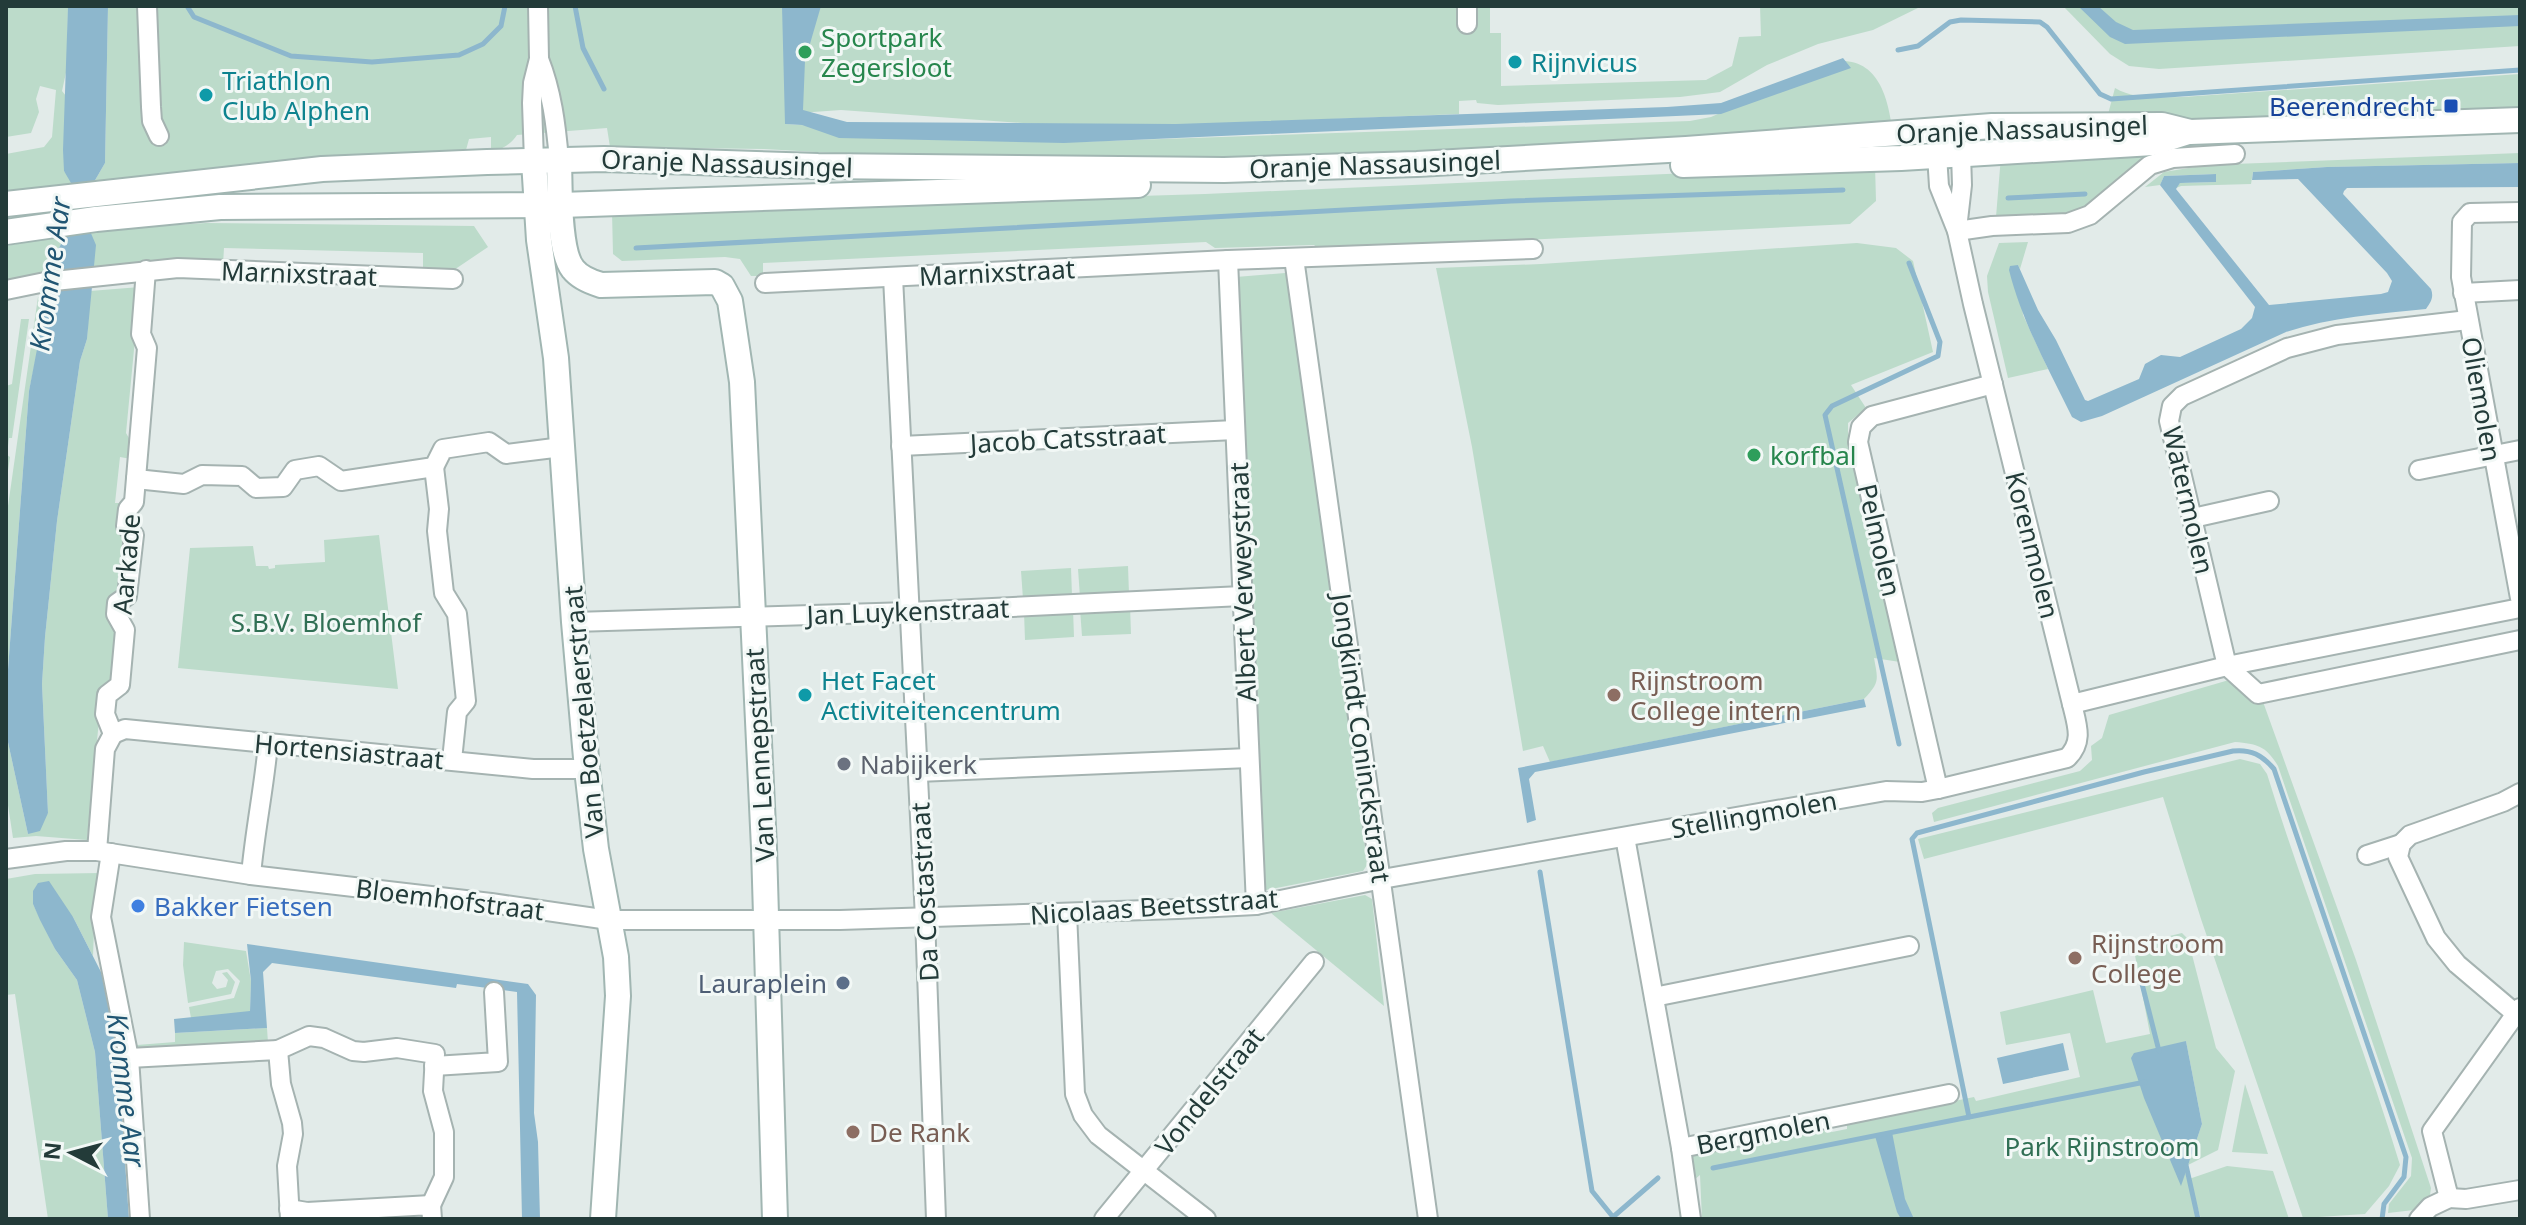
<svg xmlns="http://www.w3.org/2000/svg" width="2526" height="1225" viewBox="0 0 2526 1225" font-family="'Noto Sans',sans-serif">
<rect width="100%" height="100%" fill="#e2ebe9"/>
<!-- green -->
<g fill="#bcdbca">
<polygon points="6,6 68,6 67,68 62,91 66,96 64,171 75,183 6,193 6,154 44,147 52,137 56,90 40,86 36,99 39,112 31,133 6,137"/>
<path d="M108 6H1490V33H1501V86L1706 80 1732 66 1739 37 1761 36 1760 6H1922L1873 30 1818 44 1767 65 1720 92 1680 97 1498 105 1477 103 1476 100 1459 101V114L1154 126 1051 125 841 110 785 114V124L1074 142 1690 121 1711 117 1839 61C1880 59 1889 101 1893 135L1314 160 974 161 764 149 610 147 607 128 517 135C511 144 502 150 491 151V137L469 139 466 150 375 154 261 164 194 174 94 182 105 163Z"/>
<polygon points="2063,6 2520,6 2520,46 2159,69 2129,66 2110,54"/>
<path d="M2520 74V110L2344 118H2107L2115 88C2135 100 2161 97 2183 97Z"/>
<polygon points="2154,151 2130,171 2093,212 2049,216 1996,217 2001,156"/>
<polygon points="2520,153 2520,163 2327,167 2253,172 2251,184 2181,186 2176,188 2180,183 2216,182 2216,174 2164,176 2160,185 2145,187 2164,172 2207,165"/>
<polygon points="1875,165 1876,201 1850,224 1320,250 1314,245 1215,248 1206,242 763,263 763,276 751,276 740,259 725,257 622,261 613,254 612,212 1205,194"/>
<polygon points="206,223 474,226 488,247 451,272 423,271 423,253 224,248 223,265 93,270 90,231"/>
<polygon points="66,235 55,255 52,274 6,282 6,246"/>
<polygon points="2028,242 2020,269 2018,265 2023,315 2048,369 2008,378 1988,292 1987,276 1999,243"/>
<path d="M1857 243 1896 248 1913 261 1933 352 1851 385 1866 408 1848 423V432L1900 662 1874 658C1878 680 1880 682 1864 699L1550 762 1543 746 1523 751 1472 447 1436 268 1541 264Z"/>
<polygon points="1285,273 1288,278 1332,568 1367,865 1363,871 1266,890 1262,887 1236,277"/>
<polygon points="140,287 126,433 133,445 131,459 120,457 115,503 122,503 128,538 121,591 112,599 109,623 117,633 112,683 102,691 87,840 36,836 13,838 6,792 6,733 28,834 48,813 42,684 45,637 57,521 80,361 87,339 90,291"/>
<polygon points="49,296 29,391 6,696 6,520 38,297"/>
<polygon points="21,319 29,319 12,438 9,438 7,455 10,457 6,484 6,386 12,384"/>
<polygon points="379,535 398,689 178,668 190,548 253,546 256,566 268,566 269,569 275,568 275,565 325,562 324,540"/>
<polygon points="1128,566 1129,594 1080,597 1078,569"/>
<polygon points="1071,568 1072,596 1023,599 1021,571"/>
<polygon points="1130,606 1131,634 1082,636 1080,609"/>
<polygon points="1073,609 1074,637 1025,640 1024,612"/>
<path d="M2229 680 2262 699 2356 960 2431 1188 2430 1195 2414 1210 2388 1213 2389 1204 2411 1176 2412 1158 2278 766C2266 746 2258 744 2235 742L1934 822 1932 813 1938 808 2080 771 2092 760 2091 746 2102 738 2109 715Z"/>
<path d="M2240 759 2260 764 2267 774C2308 906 2360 1033 2400 1165L2389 1186 2365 1214 2303 1218 2201 919 2163 797 1924 859 1918 839Z"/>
<polygon points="101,873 95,904 93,956 73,917 33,904 55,949 77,980 95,1052 108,1219 48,1219 15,994 6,995 6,879 35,874"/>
<polygon points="1365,895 1372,899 1384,1006 1271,913"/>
<polygon points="2182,933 2188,939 2216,1048 2235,1071 2218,1150 2188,1165 2202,1124 2186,1041 2155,1060 2198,1219 1702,1219 1700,1175 1694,1180 1690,1155 1830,1126 1832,1132 1847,1129 1847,1123 1974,1097 1976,1101 2080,1077 2070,1033 2006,1045 2000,1012 2093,990 2106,1043 2150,1034 2133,945"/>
<polygon points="184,942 246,951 251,981 250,1012 191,1018 189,1007 234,998 240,981 228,969 216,971 212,983 217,989 226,987 228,980 222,973 227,972 235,982 231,994 188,1003 183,965"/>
<polygon points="267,1028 268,1043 138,1052 137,1045 175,1042 175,1033"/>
<polygon points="2245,1084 2268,1154 2232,1152"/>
<polygon points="2227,1166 2273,1171 2289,1219 2201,1219 2189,1179"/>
</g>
<!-- water -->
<g fill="#8db7cd">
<polygon points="68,6 108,6 105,163 94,182 90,231 96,245 87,339 80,361 57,521 45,637 42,684 48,813 40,831 28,834 6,733 6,696 29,391 55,255 66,235 71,183 64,171 63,150"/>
<polygon points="782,6 821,6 805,61 803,110 847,122 1176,124 1667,107 1721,103 1843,58 1851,68 1721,114 1064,143 839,138 802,125 785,124"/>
<polygon points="2078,6 2098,6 2116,22 2133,30 2520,15 2520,26 2125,44 2110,37"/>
<path d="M2520 163V187L2347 188 2344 191 2343 194 2431 289C2434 297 2431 302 2426 309 2379 314 2331 317 2286 332L2102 416 2081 422 2072 417C2049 370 2022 322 2009 270L2010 266 2018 265 2038 310 2056 340 2085 400 2088 401 2139 379 2145 364 2161 355 2180 357 2241 329 2252 318 2255 307 2160 185 2164 176 2216 174V182L2180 183 2176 189 2269 305 2381 294 2388 292 2392 281 2387 273 2298 179 2252 180 2253 172 2327 167Z"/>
<polygon points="1864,699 1866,707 1535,772 1529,779 1536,820 1527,823 1518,768"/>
<polygon points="49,881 73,917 101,972 111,1004 117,1048 129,1219 108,1219 95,1052 77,980 55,949 40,920 33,904 33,891 38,883"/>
<polygon points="247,944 528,984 536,995 534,1113 538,1142 540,1219 522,1219 517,992 457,984 456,988 272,963 263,972 267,1028 175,1033 174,1019 250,1011 251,981"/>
<polygon points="2186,1041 2202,1124 2181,1186 2144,1098 2131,1058 2134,1053"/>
<polygon points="2063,1043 2069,1070 2003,1084 1997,1058"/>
<polygon points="1892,1132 1905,1199 1914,1219 1901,1219 1897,1212 1875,1136"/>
</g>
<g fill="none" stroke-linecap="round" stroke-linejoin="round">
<!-- stream -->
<g stroke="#8db7cd" stroke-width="5">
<polyline points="187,6 194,17 291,56 372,62 459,55 483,44 501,26 505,6"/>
<polyline points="575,6 583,48 604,89"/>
<polyline points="1898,50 1918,46 1950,22 1961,20 2040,22 2047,27 2100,94 2111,99 2520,70"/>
<polyline points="2008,198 2085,194"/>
<polyline points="636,248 1511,201 1843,190"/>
<polyline points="1899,744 1825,415 1832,406 1938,356 1940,342 1909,263"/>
<polyline points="1540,872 1592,1191 1613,1217 1612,1219"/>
<polyline points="2139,972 2159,1051"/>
<path d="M1969 1117 1912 839 1917 833 2144 772 2233 751C2251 749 2262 755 2274 769L2406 1157 2404 1177 2384 1204 2382 1219"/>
<polyline points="2186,1165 2198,1219"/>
<polyline points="1713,1168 2145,1082"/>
<polyline points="1613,1217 1658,1178"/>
</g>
<defs>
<g id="street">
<polyline points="147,6 151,107 152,121 159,136"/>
<polyline points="1467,6 1467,24"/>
<path d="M539 59C552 92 556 125 559 160"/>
<polyline points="1944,129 1961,154 1962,185 1957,229"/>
<polyline points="1940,147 1937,155 1939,186 1957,231 1973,304 2072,704 2227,666 2520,608"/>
<polyline points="534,161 532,103 533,83 539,59 538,6"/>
<polyline points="2520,212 2470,213 2462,222 2461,277 2520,598"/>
<polyline points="1957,231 1992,226 2068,223 2090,215 2150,165 2173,158 2235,154"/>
<polyline points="1294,258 1428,1219"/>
<polyline points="1228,260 1256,905"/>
<polyline points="893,277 925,918 936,1219"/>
<polyline points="765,283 1228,260 1533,249"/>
<polyline points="6,290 45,282 178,268 453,279"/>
<polyline points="2463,293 2520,290"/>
<polyline points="2468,320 2337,335 2287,348 2182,396 2172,406 2169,421 2227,666 2258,694 2520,640"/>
<polyline points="901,446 1235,430"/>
<polyline points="434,467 439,509 437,531 444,593 457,614 466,701 457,712 452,760"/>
<polyline points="2419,470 2520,450"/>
<polyline points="136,479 184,484 202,475 242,476 256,488 283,487 295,470 319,466 341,481 434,467 443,449 489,442 506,454 562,447"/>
<polyline points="2193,518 2269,501"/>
<polyline points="574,622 909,612 1242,596"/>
<polyline points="113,734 125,729 533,769 587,769"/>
<polyline points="918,772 1249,758"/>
<polyline points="1938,789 1858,442 1861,427 1872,416 1993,384"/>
<polyline points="1625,837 1681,1148 1691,1219"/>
<polyline points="97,851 105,749 113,734 105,714 107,695 120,685 125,630 116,614 117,603 127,596 134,535 126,526 128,509 134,502 147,348 141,334 146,270"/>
<polyline points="111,853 101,917 129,1058 140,1219"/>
<polyline points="2367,855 2401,844"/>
<path d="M6 859 66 851H97L251 875 491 903 609 920H840L1178 909 1256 905 1382 879 1886 791 1922 792 1938 789 2067 758C2084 742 2077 725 2072 704"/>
<path d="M251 875C255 830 264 788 268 744"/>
<polyline points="1067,913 1075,1094 1083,1115 1098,1135 1206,1219"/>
<polyline points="1654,997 1909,946"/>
<polyline points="2516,1014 2457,964 2436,938 2398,857 2401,844 2410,835 2503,802 2520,793"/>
<polyline points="129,1058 278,1050"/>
<polyline points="434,1066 498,1062 494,992"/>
<polyline points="1681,1148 1949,1094"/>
<polyline points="2449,1198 2432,1131 2520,1008"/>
<polyline points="2449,1198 2466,1199 2520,1190"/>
<polyline points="289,1209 307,1212 431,1205 432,1219"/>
<polyline points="290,1219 287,1166 293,1134 292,1123 281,1084 278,1050 309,1036 324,1038 353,1051 364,1052 397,1048 435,1054 433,1091 444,1132 444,1177 431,1205"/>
<polyline points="1104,1219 1314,962"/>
<polyline points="2419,1219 2430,1207 2449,1198"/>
</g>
<g id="secondary">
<path d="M559 160C560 185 558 251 573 269 580 278 591 282 601 285L715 282 722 286 730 301 742 382 764 848 775 1219"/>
<polyline points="534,161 539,240 556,358 574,622 587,769 596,849 616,957 618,996 603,1219"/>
<polyline points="1683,165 1901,158 2153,143 2188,132"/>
<polyline points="6,204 322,169 487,162 604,159 818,166 1224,170 1417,164 1686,149 1992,126 2162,125 2190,132 2520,120"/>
<polyline points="6,232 96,219 220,207 561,205 1138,185"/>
</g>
</defs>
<!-- street casing -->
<use href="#street" stroke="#a5b3b1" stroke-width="22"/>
<!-- secondary casing -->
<use href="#secondary" stroke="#a1b6b2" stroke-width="28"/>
<!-- street -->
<use href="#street" stroke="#fff" stroke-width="18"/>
<!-- secondary -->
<use href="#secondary" stroke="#fff" stroke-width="24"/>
</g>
<!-- markers -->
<g fill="#2e9e5b" stroke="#f2f8f6" stroke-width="3">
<circle cx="805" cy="52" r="8"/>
<circle cx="1754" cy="455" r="8"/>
</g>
<g fill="#0f9aa8" stroke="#f2f8f6" stroke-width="3">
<circle cx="1515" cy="62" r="8"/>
<circle cx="206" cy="95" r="8"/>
<circle cx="805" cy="695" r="8"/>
</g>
<rect fill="#1a4fb4" stroke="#f2f8f6" stroke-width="3" x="2443" y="98" width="16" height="16" rx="4"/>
<g fill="#8d6e63" stroke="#f2f8f6" stroke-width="3">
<circle cx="1614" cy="695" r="8"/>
<circle cx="2075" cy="958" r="8"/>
<circle cx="853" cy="1132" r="8"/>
</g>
<circle fill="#6b7280" stroke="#f2f8f6" stroke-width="3" cx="844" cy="764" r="8"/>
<circle fill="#3f7fe0" stroke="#f2f8f6" stroke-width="3" cx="138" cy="906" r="8"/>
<circle fill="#5c6f8a" stroke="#f2f8f6" stroke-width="3" cx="843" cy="983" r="8"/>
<g text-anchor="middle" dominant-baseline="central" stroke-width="6" stroke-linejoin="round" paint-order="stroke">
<!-- leisure labels -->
<g font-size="26" fill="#27864d" stroke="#f2f8f6" text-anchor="start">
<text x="821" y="37">Sportpark<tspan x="821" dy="30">Zegersloot</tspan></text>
<text x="1770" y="455">korfbal</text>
</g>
<!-- culture labels -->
<g font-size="26" fill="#0d838f" stroke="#f2f8f6" text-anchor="start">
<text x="1531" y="62">Rijnvicus</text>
<text x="222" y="80">Triathlon<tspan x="222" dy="30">Club Alphen</tspan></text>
<text x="821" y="680">Het Facet<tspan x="821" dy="30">Activiteitencentrum</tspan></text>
</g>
<!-- transit labels -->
<g font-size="26" fill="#164399" stroke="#f2f8f6" text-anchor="end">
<text x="2435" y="106">Beerendrecht</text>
</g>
<!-- street labels -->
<g font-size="26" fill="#233b39" stroke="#f2f8f6">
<text transform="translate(2022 129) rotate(-2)">Oranje Nassausingel</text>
<text transform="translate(727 163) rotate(2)">Oranje Nassausingel</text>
<text transform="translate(1375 164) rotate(-2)">Oranje Nassausingel</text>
<text transform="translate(997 272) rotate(-3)">Marnixstraat</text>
<text transform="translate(299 273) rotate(2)">Marnixstraat</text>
<text transform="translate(2482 399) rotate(80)">Oliemolen</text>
<text transform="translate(1068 438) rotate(-3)">Jacob Catsstraat</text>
<text transform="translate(2189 500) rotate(77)">Watermolen</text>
<text transform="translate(1880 540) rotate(77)">Pelmolen</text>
<text transform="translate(2033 545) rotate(76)">Korenmolen</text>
<text transform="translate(126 564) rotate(-85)">Aarkade</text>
<text transform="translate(1242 582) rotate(-92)">Albert Verweystraat</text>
<text transform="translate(908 611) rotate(-2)">Jan Luykenstraat</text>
<text transform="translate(583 712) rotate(-95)">Van Boetzelaerstraat</text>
<text transform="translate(1362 738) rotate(82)">Jongkindt Coninckstraat</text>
<text transform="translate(349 751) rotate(5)">Hortensiastraat</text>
<text transform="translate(759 755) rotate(-93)">Van Lennepstraat</text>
<text transform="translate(1754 814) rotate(-10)">Stellingmolen</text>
<text transform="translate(924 892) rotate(-93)">Da Costastraat</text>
<text transform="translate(450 899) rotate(7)">Bloemhofstraat</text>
<text transform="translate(1154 906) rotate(-4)">Nicolaas Beetsstraat</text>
<text transform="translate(1209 1091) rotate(-51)">Vondelstraat</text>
<text transform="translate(1763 1132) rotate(-11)">Bergmolen</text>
</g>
<!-- park labels -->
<g font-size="26" fill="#306f54" stroke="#f2f8f6">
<text x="326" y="622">S.B.V. Bloemhof</text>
<text x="2102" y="1146">Park Rijnstroom</text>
</g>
<!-- education labels -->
<g font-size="26" fill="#785e54" stroke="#f2f8f6" text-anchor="start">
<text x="1630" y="680">Rijnstroom<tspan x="1630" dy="30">College intern</tspan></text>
<text x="2091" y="943">Rijnstroom<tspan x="2091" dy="30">College</tspan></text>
<text x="869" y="1132">De Rank</text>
</g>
<!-- worship labels -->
<g font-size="26" fill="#5b616d" stroke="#f2f8f6" text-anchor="start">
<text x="860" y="764">Nabijkerk</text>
</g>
<!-- shop labels -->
<g font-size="26" fill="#366cbe" stroke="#f2f8f6" text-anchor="start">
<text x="154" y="906">Bakker Fietsen</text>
</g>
<!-- service labels -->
<g font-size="26" fill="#4e5e75" stroke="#f2f8f6" text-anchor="end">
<text x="827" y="983">Lauraplein</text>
</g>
<!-- water labels -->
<g font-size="28" font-style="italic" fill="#215673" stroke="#f2f8f6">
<text transform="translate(49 274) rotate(-82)">Kromme Aar</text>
<text transform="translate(127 1090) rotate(83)">Kromme Aar</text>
</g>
</g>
<!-- border -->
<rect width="2526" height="1225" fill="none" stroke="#233b39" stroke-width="16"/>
<!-- north arrow -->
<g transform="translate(72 1153) rotate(276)" stroke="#f2f8f6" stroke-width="6" paint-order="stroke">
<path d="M0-6L14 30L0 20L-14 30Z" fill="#233b39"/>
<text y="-12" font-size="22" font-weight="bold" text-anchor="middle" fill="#233b39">N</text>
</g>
</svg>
